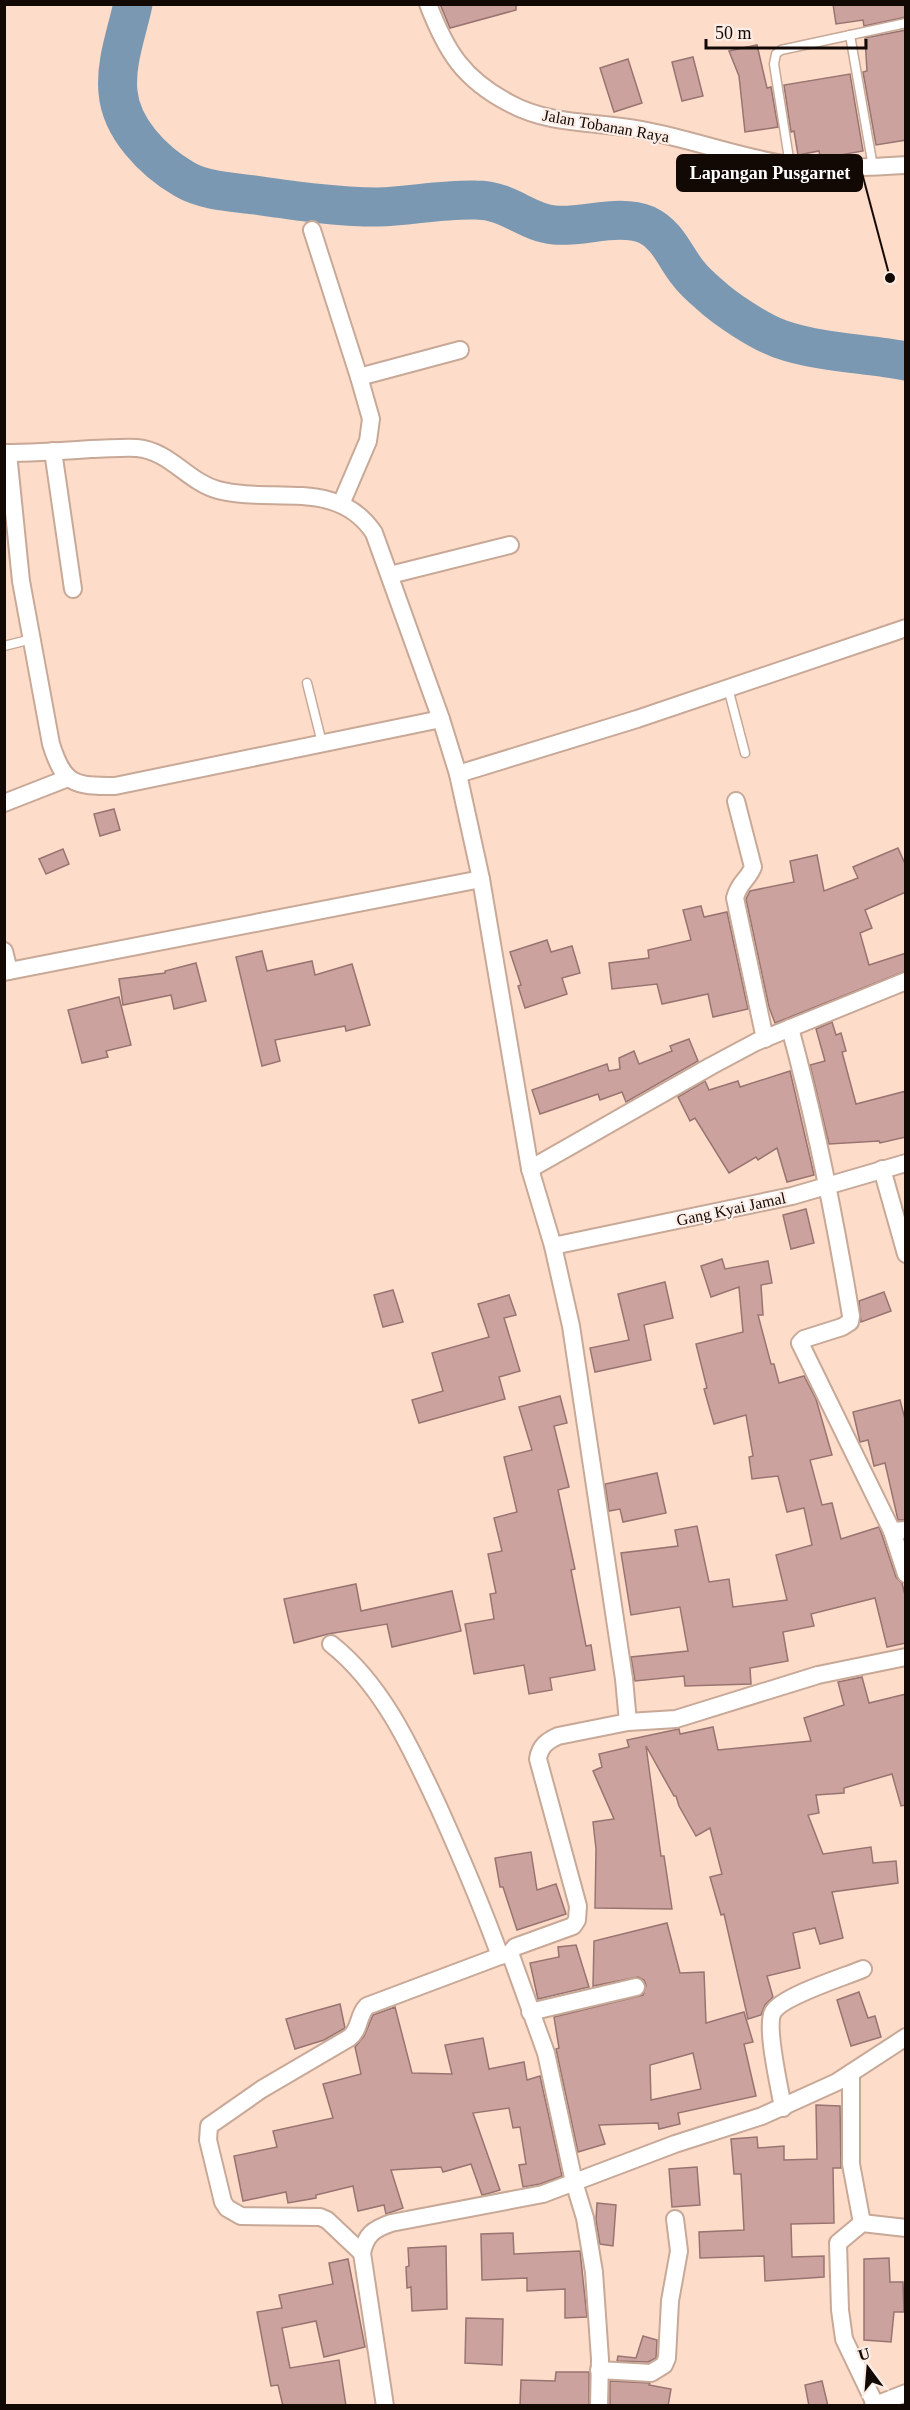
<svg xmlns="http://www.w3.org/2000/svg" width="910" height="2410" viewBox="0 0 910 2410" font-family="'Times New Roman',serif">
<rect width="100%" height="100%" fill="#fedcca"/>
<g fill="none" stroke-linecap="round" stroke-linejoin="round">
<!-- river -->
<path stroke="#7a98b1" stroke-width="39" d="M133 4C127 32 115 63 118 92 121 128 153 161 184 179 204 191 232 192 255 195 296 201 337 207 378 207 410 206 443 199 476 200 509 200 527 223 554 225 584 228 618 213 647 225 668 235 675 257 688 273 694 281 702 288 709 294 725 309 760 332 780 339 820 353 864 353 906 361"/>
</g>
<!-- building -->
<g fill="#cca29e" stroke="#987471" stroke-width="1.5" fill-rule="evenodd">
<polygon points="440,4 516,4 516,10 450,28"/>
<polygon points="833,4 906,4 906,17 864,26 863,20 836,24"/>
<polygon points="906,30 906,140 876,145 863,72 867,71 865,38"/>
<polygon points="757,45 767,88 771,87 778,127 745,132 739,76 729,51"/>
<polygon points="693,57 703,96 682,101 672,62"/>
<polygon points="628,59 642,103 614,112 600,68"/>
<polygon points="850,74 863,151 829,157 820,157 819,151 798,155 794,131 791,132 784,85"/>
<polygon points="114,809 120,830 100,836 94,814"/>
<polygon points="898,848 906,866 906,892 865,910 872,928 860,933 869,965 906,953 906,971 775,1023 769,1007 746,899 750,891 794,882 790,861 817,855 824,891 858,878 853,867"/>
<polygon points="63,849 69,864 46,874 39,859"/>
<polygon points="701,906 704,917 727,912 748,1009 713,1017 708,994 662,1004 657,984 612,989 609,963 649,958 648,950 691,940 683,910"/>
<polygon points="547,940 551,952 572,946 580,973 562,978 567,994 525,1008 518,986 521,985 510,952"/>
<polygon points="262,951 267,971 312,961 315,975 352,964 370,1025 346,1031 345,1026 275,1040 280,1061 262,1066 236,957"/>
<polygon points="196,963 206,1001 174,1009 171,995 123,1005 119,979 165,973 165,971"/>
<polygon points="119,997 131,1045 106,1051 108,1057 82,1063 68,1010"/>
<polygon points="832,1022 836,1035 841,1033 846,1051 842,1052 856,1104 906,1091 906,1137 880,1143 879,1141 829,1144 810,1065 825,1061 816,1029"/>
<polygon points="689,1039 698,1061 626,1102 622,1092 600,1100 598,1094 540,1114 532,1090 607,1064 609,1071 620,1069 619,1058 634,1051 639,1064 672,1051 670,1046"/>
<polygon points="790,1071 814,1175 787,1182 777,1148 758,1160 756,1157 729,1173 695,1118 690,1121 678,1097 705,1081 709,1090 738,1081 740,1087"/>
<polygon points="806,1209 814,1243 791,1249 783,1215"/>
<polygon points="722,1259 725,1269 768,1261 772,1283 761,1285 763,1315 758,1315 771,1364 774,1364 779,1383 804,1376 816,1399 832,1455 810,1460 822,1505 832,1503 841,1539 879,1527 882,1535 896,1577 902,1583 906,1599 906,1643 887,1647 875,1598 811,1614 814,1626 783,1632 788,1661 750,1668 751,1684 685,1686 684,1676 635,1681 631,1657 688,1651 680,1607 631,1615 621,1553 678,1546 675,1530 697,1526 709,1582 729,1579 733,1607 787,1600 776,1555 812,1545 804,1508 787,1512 778,1476 752,1479 749,1457 753,1456 746,1415 714,1424 704,1389 707,1388 696,1344 743,1332 739,1287 711,1297 701,1266"/>
<polygon points="665,1282 673,1318 644,1325 651,1360 595,1372 590,1348 629,1340 618,1294"/>
<polygon points="393,1290 403,1322 383,1327 374,1295"/>
<polygon points="884,1292 891,1311 861,1322 859,1301"/>
<polygon points="509,1295 516,1315 504,1318 520,1371 499,1377 505,1399 419,1423 412,1400 443,1391 432,1353 489,1337 478,1304"/>
<polygon points="560,1396 567,1423 554,1426 569,1487 558,1490 575,1569 571,1570 586,1646 591,1645 595,1670 550,1678 552,1690 529,1694 524,1665 474,1674 465,1624 494,1619 490,1594 496,1593 488,1554 502,1551 494,1518 517,1512 504,1457 532,1450 519,1407"/>
<polygon points="900,1400 906,1423 906,1520 898,1520 885,1463 874,1466 868,1440 860,1442 853,1412"/>
<polygon points="657,1473 666,1513 623,1522 620,1509 609,1511 605,1484"/>
<polygon points="356,1584 361,1611 452,1591 461,1631 392,1647 387,1624 328,1634 294,1643 284,1599"/>
<polygon points="862,1677 869,1703 906,1694 906,1805 901,1806 892,1774 844,1788 844,1793 816,1795 819,1813 808,1815 823,1854 871,1847 873,1863 896,1861 898,1883 832,1892 843,1938 820,1944 815,1928 793,1933 800,1968 767,1976 773,1997 765,2005 761,2015 748,2019 724,1914 721,1915 710,1877 722,1874 710,1828 696,1836 679,1806 676,1796 674,1796 646,1746 661,1856 664,1856 672,1909 595,1908 596,1849 593,1822 614,1819 593,1771 602,1767 599,1754 629,1747 627,1740 674,1730 679,1729 680,1734 713,1727 718,1750 811,1741 804,1718 844,1705 838,1682"/>
<polygon points="531,1852 537,1890 556,1884 566,1914 517,1930 503,1887 500,1887 495,1858"/>
<path d="M667 1923 680 1973 704 1972 706 2023 744 2012 753 2042 744 2044 756 2096 678 2113 680 2124 659 2129 658 2123 599 2125 605 2144 578 2152 556 2049 559 2048 554 2017 643 1995 646 1985 644 1980 638 1977 593 1986 594 1941ZM693 2053 701 2089 651 2100 650 2065Z"/>
<polygon points="576,1945 589,1987 538,1999 530,1963 559,1957 558,1947"/>
<polygon points="859,1992 868,2018 875,2016 881,2037 851,2046 837,2000"/>
<polygon points="340,2004 345,2028 324,2040 295,2049 286,2019"/>
<polygon points="395,2007 412,2073 452,2074 445,2045 483,2038 489,2069 524,2062 527,2080 540,2076 562,2176 540,2184 523,2187 519,2165 526,2164 520,2127 513,2128 509,2108 473,2113 500,2190 490,2193 482,2195 471,2164 443,2172 441,2167 391,2170 403,2208 386,2214 384,2205 358,2211 353,2186 316,2195 316,2198 288,2203 286,2192 243,2201 234,2156 277,2147 273,2131 333,2118 323,2084 361,2074 355,2047 364,2036 373,2015"/>
<polygon points="816,2105 840,2106 841,2168 833,2168 834,2223 791,2224 792,2257 824,2256 824,2277 765,2281 764,2256 700,2258 699,2232 744,2230 741,2174 734,2174 731,2139 757,2137 758,2148 784,2146 784,2160 817,2159"/>
<polygon points="697,2167 700,2205 672,2207 669,2169"/>
<polygon points="597,2203 616,2205 613,2246 600,2244 596,2220"/>
<polygon points="513,2233 514,2254 580,2251 587,2317 565,2318 565,2289 527,2291 527,2278 482,2280 481,2234"/>
<polygon points="446,2246 447,2309 412,2311 411,2287 407,2288 406,2267 409,2266 408,2248"/>
<polygon points="889,2258 890,2282 903,2282 904,2312 894,2312 891,2342 864,2340 864,2259"/>
<polygon points="348,2259 365,2347 324,2357 316,2321 282,2328 290,2368 339,2360 346,2406 283,2406 278,2385 271,2386 257,2312 282,2308 279,2295 333,2284 329,2263"/>
<polygon points="466,2318 503,2319 502,2365 465,2363"/>
<polygon points="643,2336 657,2340 656,2358 648,2362 617,2361 618,2356 636,2358"/>
<polygon points="556,2372 589,2372 589,2406 520,2406 521,2380 555,2381"/>
<polygon points="610,2381 650,2383 649,2385 671,2389 668,2406 610,2406"/>
<polygon points="822,2381 828,2406 809,2406 805,2385"/>
</g>
<g fill="none" stroke-linecap="round" stroke-linejoin="round">
<defs>
<g id="lane">
<polyline points="850,35 873,167"/>
<polyline points="790,165 774,64 776,54 781,50 906,23"/>
<polyline points="4,646 32,639"/>
<polyline points="307,683 322,743"/>
<polyline points="728,688 745,753"/>
</g>
<g id="street">
<path d="M428 4C446 51 463 79 509 103 551 126 597 121 642 130 691 139 738 157 788 165 821 170 871 167 906 165"/>
<polyline points="312,230 359,377 371,419 368,441 341,504"/>
<polyline points="359,377 460,350"/>
<polyline points="53,451 73,589"/>
<path d="M4 453C33 453 63 451 91 449 107 449 122 447 137 448 170 451 188 482 218 490 272 504 338 478 374 533L441 719 458 774 481 879 530 1169 553 1246 571 1326 624 1679 628 1722 558 1736C547 1741 540 1746 538 1759L578 1906 577 1920 573 1926 515 1947 510 1953 500 1956C482 1906 461 1857 439 1808 412 1750 383 1685 331 1644"/>
<path d="M8 453 21 581 51 744C64 785 74 786 115 786L441 719"/>
<polyline points="390,575 510,545"/>
<polyline points="458,774 637,719 906,628"/>
<path d="M736 801 753 867C748 880 739 882 735 898L765 1039"/>
<polyline points="4,803 68,778"/>
<polyline points="4,951 9,971"/>
<polyline points="4,972 481,879"/>
<path d="M790 1028C816 1123 835 1219 851 1316L850 1322 842 1327 804 1339 800 1343 892 1531 906 1530"/>
<polyline points="530,1169 711,1066 756,1042 906,981"/>
<polyline points="882,1169 906,1254"/>
<polyline points="553,1246 792,1196 906,1163"/>
<polyline points="892,1531 906,1574"/>
<polyline points="628,1722 676,1719 818,1675 906,1657"/>
<polyline points="510,1953 546,2053 574,2182 585,2218 594,2272 600,2359 599,2406"/>
<polyline points="530,2012 636,1987"/>
<polyline points="851,2073 851,2164 862,2223"/>
<path d="M783 2108C780 2089 765 2027 773 2012 782 1996 844 1977 863 1969"/>
<path d="M362 2253 327 2220 320 2217 241 2216 227 2208 223 2202 208 2140 209 2126 262 2089 349 2038C361 2029 357 2016 367 2006L500 1956"/>
<polyline points="599,2370 651,2373 664,2365 667,2358 670,2301 679,2251 675,2219"/>
<path d="M385 2406 362 2253C366 2234 374 2229 391 2223L543 2194 675 2144 762 2116 837 2082 906 2037"/>
<polyline points="873,2406 906,2393"/>
<polyline points="876,2406 844,2339 840,2310 838,2243 862,2223 906,2228"/>
</g>
</defs>
<!-- lane casing -->
<use href="#lane" stroke="#c8a897" stroke-width="11"/>
<!-- street casing -->
<use href="#street" stroke="#c8a897" stroke-width="20"/>
<!-- lane -->
<use href="#lane" stroke="#fff" stroke-width="8"/>
<!-- street -->
<use href="#street" stroke="#fff" stroke-width="16"/>
</g>
<g text-anchor="middle" dominant-baseline="central" stroke-width="4.5" stroke-linejoin="round" paint-order="stroke">
<!-- street labels -->
<g font-size="16" fill="#130904" stroke="#fceee6">
<text transform="translate(606 126) rotate(10)">Jalan Tobanan Raya</text>
<text transform="translate(731 1209) rotate(-12)">Gang Kyai Jamal</text>
</g>
</g>
<!-- callouts -->
<path fill="none" stroke="#130904" stroke-width="2" d="M890 278L862 173"/>
<circle fill="#130904" stroke="#fceee6" stroke-width="2" cx="890" cy="278" r="6"/>
<rect fill="#130904" stroke="#130904" stroke-width="2" x="677" y="155" width="185" height="36" rx="6"/>
<g font-size="18" text-anchor="middle" font-weight="bold" fill="#fff">
<text x="770" y="179">Lapangan Pusgarnet</text>
</g>
<!-- border -->
<rect width="910" height="2410" fill="none" stroke="#130904" stroke-width="12"/>
<!-- north arrow -->
<g transform="translate(868 2368) rotate(344)" stroke="#fceee6" stroke-width="4.5" paint-order="stroke">
<path d="M0-4.5L10 22L0 15L-10 22Z" fill="#130904"/>
<text y="-9" font-size="16" font-weight="bold" text-anchor="middle" fill="#130904">U</text>
</g>
<!-- scale -->
<path d="M706 39v9h160v-9" fill="none" stroke="#130904" stroke-width="3"/>
<text x="715" y="39" font-size="18" fill="#130904" stroke="#fceee6" stroke-width="4.5" paint-order="stroke">50 m</text>
</svg>
